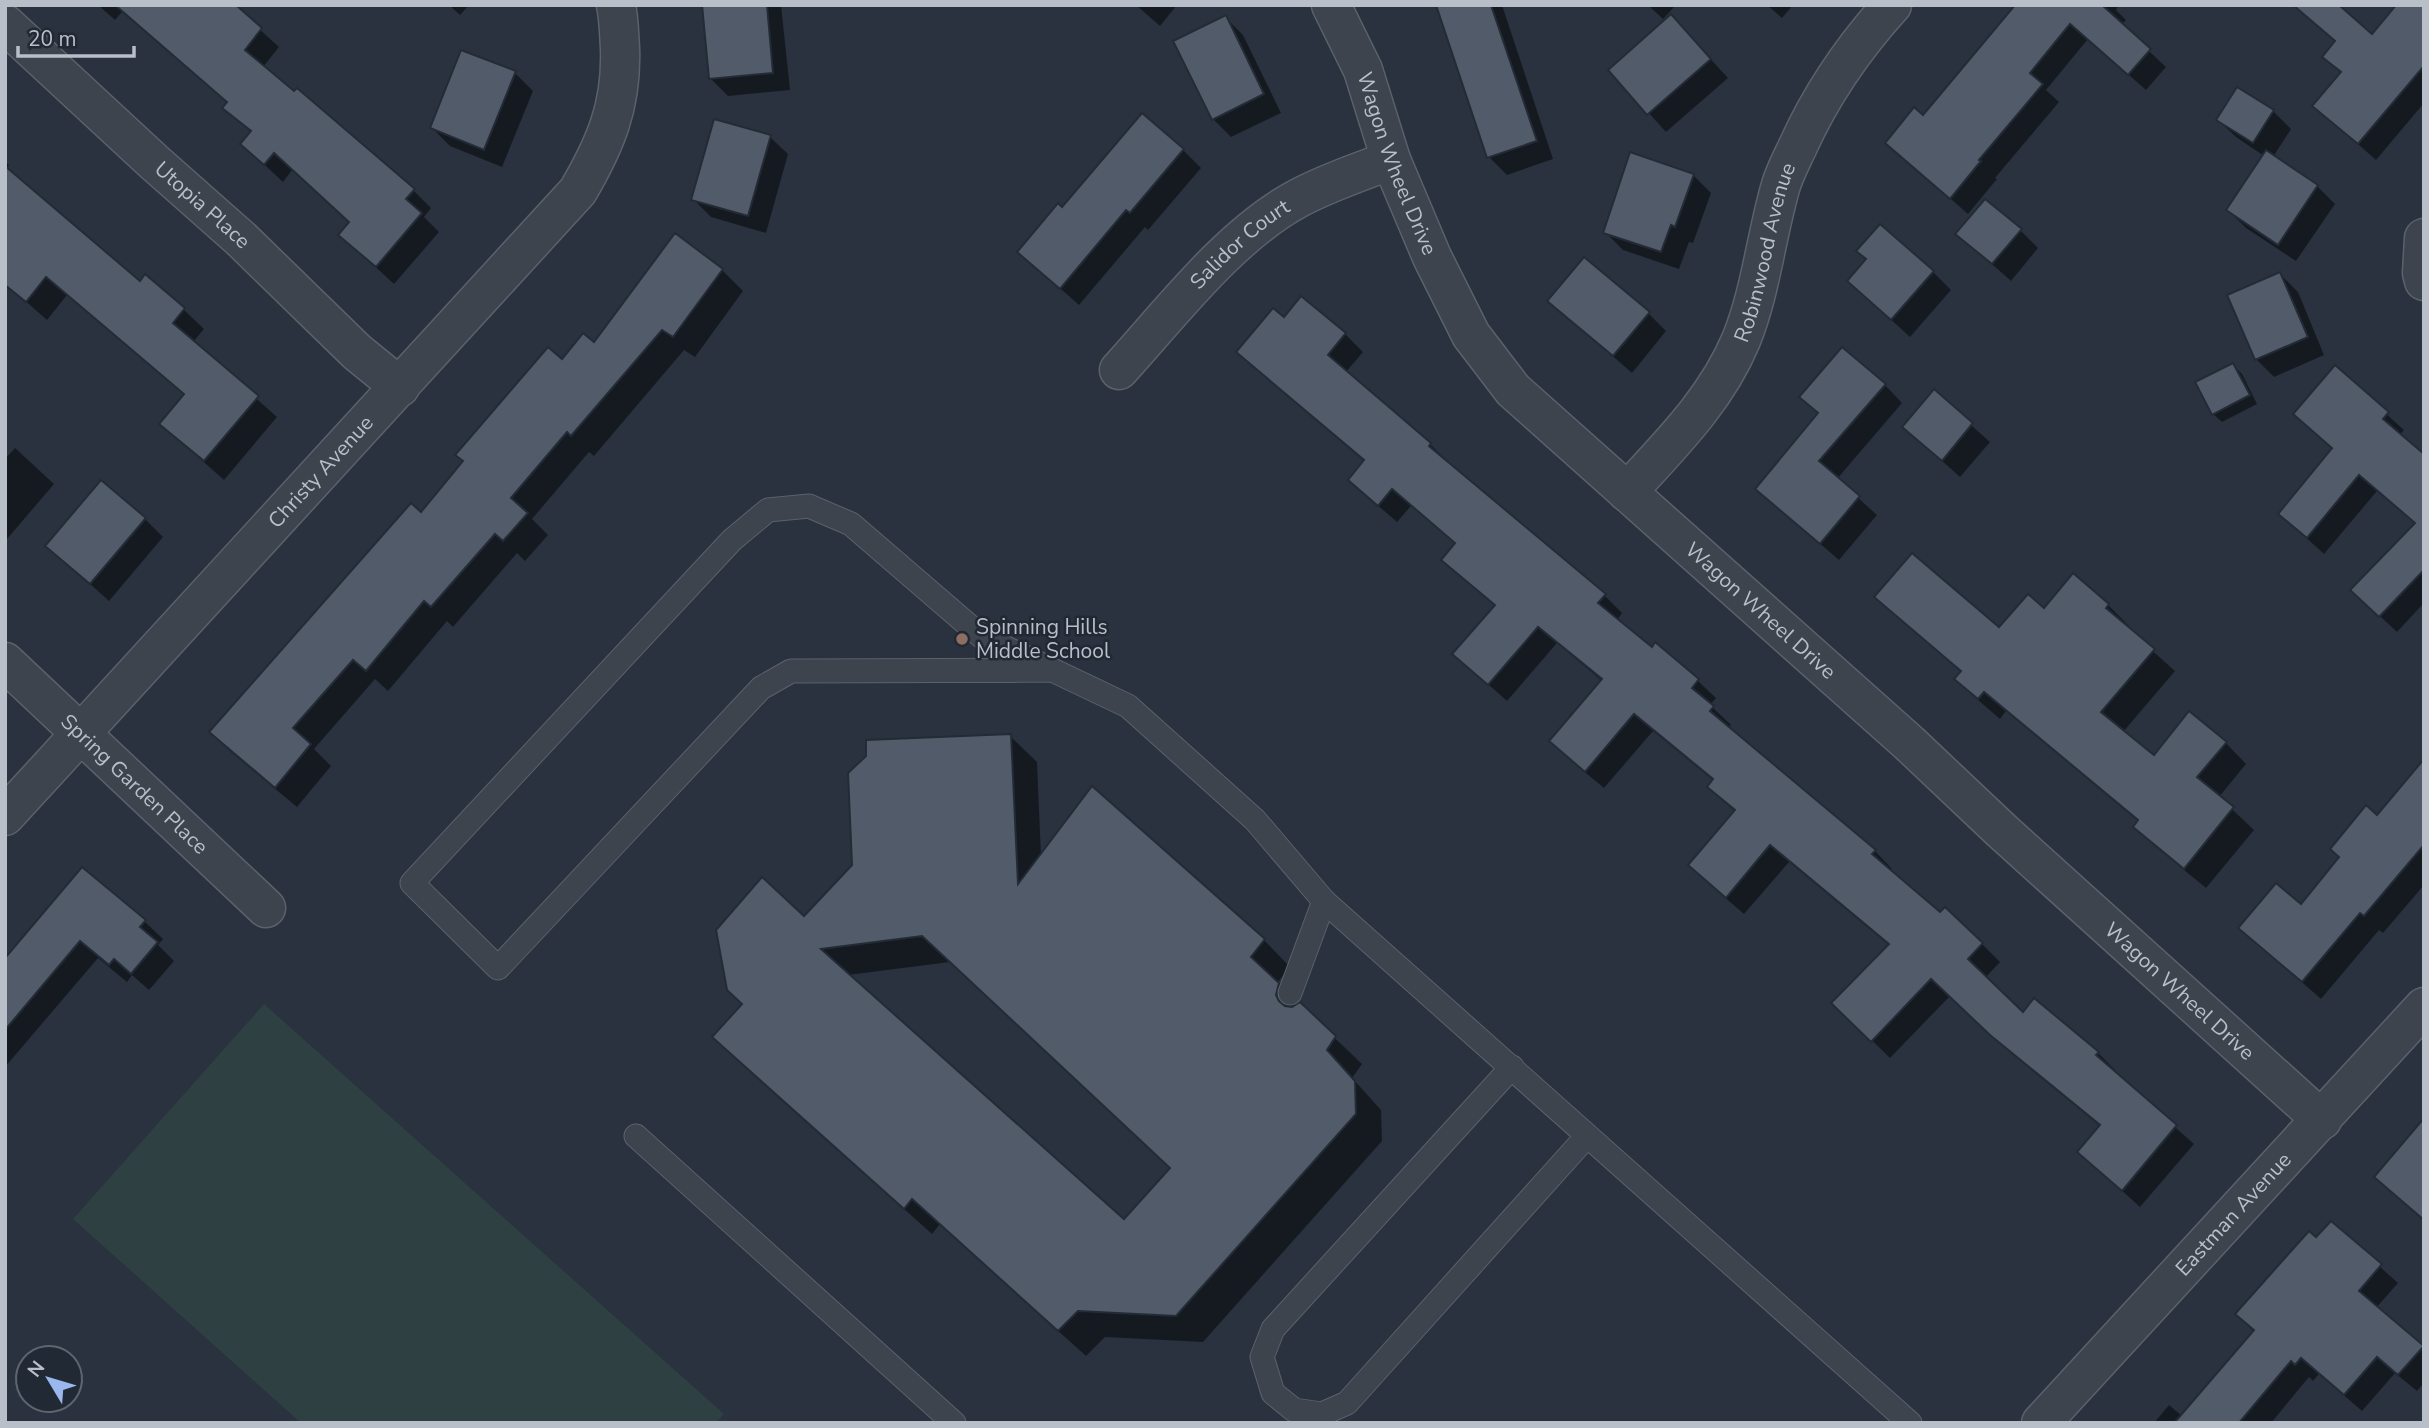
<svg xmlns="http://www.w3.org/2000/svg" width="2429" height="1428" viewBox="0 0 2429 1428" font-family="'Nunito Sans',sans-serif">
<rect width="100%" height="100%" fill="#29323e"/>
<!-- green -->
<polygon fill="#2e4041" points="264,1004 724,1414 716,1423 301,1423 73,1219"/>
<!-- shadow -->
<g fill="#0007" fill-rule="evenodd">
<polygon points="98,5 233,5 279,47 263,67 413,190 431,208 424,217 439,232 394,284 341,235 350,224 292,170 283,182 242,144 252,133 225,108 229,103 122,12 115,20"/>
<polygon points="449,5 469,5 460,15"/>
<polygon points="704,5 781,5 790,90 728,96 710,78"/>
<polygon points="1136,5 1177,5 1160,26"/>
<polygon points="1434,5 1502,5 1553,159 1507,175 1489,157 1442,18"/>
<polygon points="1648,5 1676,5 1663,19"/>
<polygon points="1767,5 1793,5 1782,18"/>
<polygon points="2018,5 2119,5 2116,10 2126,20 2121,25 2166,67 2146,90 2088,39 2046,90 2059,102 1995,178 1997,179 1968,214 1887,143 1923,117"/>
<polygon points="2424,5 2424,103 2376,160 2315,106 2342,74 2325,57 2337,43 2297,7 2372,36"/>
<polygon points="1671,16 1728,78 1666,132 1610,70"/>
<polygon points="1225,17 1243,35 1281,113 1231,137 1213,119"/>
<polygon points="515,73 533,91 502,167 450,146 432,128"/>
<polygon points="2273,111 2291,129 2273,157 2317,186 2335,204 2296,261 2246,228 2228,210 2264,156 2236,137 2218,120"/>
<polygon points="770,137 788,154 766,233 711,217 693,199"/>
<polygon points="1183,150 1201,168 1148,230 1145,227 1079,305 1019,252 1062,209"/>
<polygon points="5,162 9,165 6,169 141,283 146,277 184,310 204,329 193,342 277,417 224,480 161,424 185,395 67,295 47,320 5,283"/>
<polygon points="1693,175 1711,193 1693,243 1689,242 1679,269 1623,250 1605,232"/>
<polygon points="2020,230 2038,248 2011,281 1958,234"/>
<polygon points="1867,260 1933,272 1951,290 1910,337 1849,281"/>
<polygon points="722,270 743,291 695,357 684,350 594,456 589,452 532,519 548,535 525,561 517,553 453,627 447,621 388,691 375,679 314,749 331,766 297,807 232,753 211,732 421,514 562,361"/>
<polygon points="2280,274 2298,292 2324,355 2274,377 2256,359"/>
<polygon points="1550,301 1648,313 1666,331 1632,373"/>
<polygon points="1284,320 1345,334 1363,352 1346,372 1430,444 1448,462 1447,463 1604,595 1622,613 1617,620 1652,649 1656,645 1698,681 1716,698 1710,705 1731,725 1728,728 1875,851 1892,869 1890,872 1940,914 1945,909 1982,944 2000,962 1985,978 2023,1015 2098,1053 2116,1071 2114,1073 2194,1144 2140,1207 2079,1152 2101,1127 2010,1052 1950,996 1890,1058 1834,1003 1890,946 1789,862 1744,914 1708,883 1690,865 1735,812 1709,786 1714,781 1653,731 1604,788 1569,759 1551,741 1602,681 1557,643 1507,701 1454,654 1496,607 1443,560 1456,544 1411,506 1397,522 1368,497 1350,479 1365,462 1257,370 1239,352"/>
<polygon points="2233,365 2242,374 2257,404 2222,422 2213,414"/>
<polygon points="2335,368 2404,430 2399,436 2424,457 2424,603 2397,632 2369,606 2417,524 2377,491 2324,554 2280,514 2334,449"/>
<polygon points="1885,385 1902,403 1837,479 1877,515 1839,560 1757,489 1819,415 1802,397"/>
<polygon points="1934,392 1990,442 1960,477 1904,427"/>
<polygon points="15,448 54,484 7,539 5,537 5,459"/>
<polygon points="145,519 163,537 109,601 48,546"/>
<polygon points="1877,597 1999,630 2044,610 2108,605 2129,626 2127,628 2175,671 2123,732 2154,758 2226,743 2246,764 2219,797 2254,830 2206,888 2156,847 2135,827 2139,822 2006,711 2000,719 1978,700 1957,679 1962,673"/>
<path d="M1010 736 1037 762 1041 856 1264 940 1290 967 1277 983 1362 1064 1352 1078 1381 1110 1382 1141 1203 1342 1105 1337 1086 1356 940 1224 932 1234 741 1063 744 1004 804 918ZM950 962 1172 1169 1124 1222 848 975Z"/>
<polygon points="2424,762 2424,885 2383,933 2379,930 2321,999 2240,928 2301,906"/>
<polygon points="82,869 145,922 163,939 158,945 174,961 149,990 132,975 127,982 98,958 5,1067 5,952 10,955"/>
<polygon points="2424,1151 2424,1221 2376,1177"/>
<polygon points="2331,1223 2398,1283 2376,1308 2424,1349 2424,1383 2417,1391 2395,1373 2362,1411 2319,1374 2313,1381 2309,1377 2271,1423 2154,1423 2169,1405 2182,1416 2254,1332 2237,1314"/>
</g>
<!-- building -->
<g fill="#525b69" stroke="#232b36" stroke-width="2" fill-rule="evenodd">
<polygon points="115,5 236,5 262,28 245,50 294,91 297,88 415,189 406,199 422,213 376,267 338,235 349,222 274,153 264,165 240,144 251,131 222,108 227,102"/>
<polygon points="702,5 767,5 773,73 709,79"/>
<polygon points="1436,5 1491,5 1537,141 1487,158"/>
<polygon points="2015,5 2102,5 2151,49 2128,75 2070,24 2030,73 2043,84 1979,160 1981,161 1950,199 1885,143 1914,107 1923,115"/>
<polygon points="2293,5 2339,5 2372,34 2396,5 2424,5 2424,66 2358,144 2312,106 2341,72 2322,57 2335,41"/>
<polygon points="1671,14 1711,59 1647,115 1608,70"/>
<polygon points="1226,15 1264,94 1212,120 1173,41"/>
<polygon points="461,50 516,71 484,150 430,128"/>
<polygon points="2237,87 2274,110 2253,143 2216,120"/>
<polygon points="1142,113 1184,149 1130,213 1126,210 1060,289 1017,252 1058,203 1062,207"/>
<polygon points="714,119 771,135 748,216 691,200"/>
<polygon points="2266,150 2318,185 2278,245 2226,210"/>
<polygon points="1630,152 1694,174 1675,227 1671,225 1661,252 1603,233"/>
<polygon points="5,166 140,281 145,274 185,308 173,323 259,396 204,461 159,424 184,394 46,277 26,302 5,285"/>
<polygon points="1985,199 2022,229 1992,264 1955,234"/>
<polygon points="1880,224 1934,271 1891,320 1847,281 1866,259 1856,251"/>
<polygon points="675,233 723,269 673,337 662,330 571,436 567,432 511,498 528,513 503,541 495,534 431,607 424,601 366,671 353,660 293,728 311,744 275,788 209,732 411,503 421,512 463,461 455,455 548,347 562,359 583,333 594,342"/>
<polygon points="1584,257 1650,312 1613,356 1547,301"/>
<polygon points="2280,272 2308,337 2255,360 2227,295"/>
<polygon points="1301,296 1346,333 1328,355 1431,443 1429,446 1606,594 1598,603 1652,647 1655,642 1699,679 1692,688 1714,706 1710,711 1876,850 1872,854 1940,912 1945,907 1983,943 1968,959 2023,1012 2034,998 2099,1052 2096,1055 2177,1125 2122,1191 2077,1152 2100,1125 1990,1035 1931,979 1871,1042 1831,1003 1889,944 1770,845 1726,898 1688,865 1735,810 1707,787 1713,779 1634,714 1585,772 1549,741 1602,679 1538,627 1488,685 1452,654 1495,605 1441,560 1455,543 1392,489 1378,506 1348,480 1364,460 1236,352 1273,308 1284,317"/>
<polygon points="1842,347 1886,384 1819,461 1860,496 1820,544 1755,489 1818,413 1799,397"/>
<polygon points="2233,363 2250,395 2212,415 2195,382"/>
<polygon points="2335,365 2389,412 2383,419 2424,454 2424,570 2379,617 2350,590 2415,523 2359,475 2307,538 2278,514 2332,448 2293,414"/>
<polygon points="1934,389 1973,423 1942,461 1902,427"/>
<polygon points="101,480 146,518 90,584 45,546"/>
<polygon points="1912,553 1999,627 2028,594 2044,608 2073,573 2109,604 2106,608 2155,649 2101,712 2154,755 2189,711 2227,742 2197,777 2234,807 2184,869 2133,827 2138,820 1984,692 1978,699 1954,679 1961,671 1874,597"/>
<path d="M1011 734 1018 884 1092 786 1265 939 1251 957 1279 983 1276 995 1279 1001 1285 1006 1292 1007 1300 1002 1336 1036 1327 1050 1355 1081 1356 1114 1176 1316 1078 1311 1058 1331 912 1199 904 1209 712 1037 742 1004 727 990 716 930 762 877 804 916 852 865 848 773 866 756V740ZM922 936 1170 1168 1124 1219 821 949Z"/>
<polygon points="2424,759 2424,845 2364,916 2360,913 2302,982 2238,928 2276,883 2301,904 2339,857 2330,849 2366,805 2377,815"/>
<polygon points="82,867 146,920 140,927 158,942 131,974 114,959 109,965 80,941 5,1030 5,958"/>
<polygon points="2424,1118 2424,1220 2374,1177"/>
<polygon points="2331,1221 2382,1264 2359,1291 2424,1346 2398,1375 2377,1357 2344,1395 2301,1358 2295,1365 2291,1361 2239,1423 2174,1423 2254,1330 2235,1314 2309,1231 2316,1237"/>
</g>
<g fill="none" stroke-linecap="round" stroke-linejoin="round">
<defs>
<g id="service">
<polyline points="1051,670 791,671 761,688 498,968 412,883 732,540 768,510 809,506 851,524 981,636 1128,706 1255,820 1324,901 1910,1423"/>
<polyline points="1290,993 1324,901"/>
<polyline points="1512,1067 1273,1329 1262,1357 1273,1393 1294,1410 1322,1414 1347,1403 1587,1136"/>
<polyline points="636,1136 954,1423"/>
</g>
<g id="minor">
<path id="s1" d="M1331 5 1363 70 1391 160 1432 257 1471 335 1513 390 1909 743 2001 830 2322 1120"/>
<path id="s2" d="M5 24 154 162 241 239 357 352 400 387"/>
<polyline points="2424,238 2422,273 2424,281"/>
<path id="s3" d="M1119 370C1170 314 1230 235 1297 199 1326 183 1360 172 1391 160"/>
<path id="s4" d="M1627 492C1670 445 1716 400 1741 340 1761 291 1766 236 1781 185 1785 172 1792 159 1798 146 1822 93 1853 48 1892 5"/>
<path id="s5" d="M5 662 266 908"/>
<path id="s6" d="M5 816 578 191C606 143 622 105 620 48 619 34 619 19 616 5"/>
</g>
<g id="tertiary">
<path id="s7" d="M2041 1423 2424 1007"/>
</g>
</defs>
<!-- service casing -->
<use href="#service" stroke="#5a626c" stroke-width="25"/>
<!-- minor casing -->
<use href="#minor" stroke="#5a626c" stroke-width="41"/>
<!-- tertiary casing -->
<use href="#tertiary" stroke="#5a626c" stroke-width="41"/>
<!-- service -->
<use href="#service" stroke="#3d444e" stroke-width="23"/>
<!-- minor -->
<use href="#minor" stroke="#3d444e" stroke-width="38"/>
<!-- tertiary -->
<use href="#tertiary" stroke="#3d444e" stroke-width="38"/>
</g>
<!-- markers -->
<circle fill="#8d6e63" stroke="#212934" stroke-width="2.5" cx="962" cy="639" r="7"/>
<g text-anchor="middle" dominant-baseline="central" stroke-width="5" stroke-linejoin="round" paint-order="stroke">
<!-- street labels -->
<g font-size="21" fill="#b9bfc9" stroke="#212934">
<text stroke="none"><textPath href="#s1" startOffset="172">Wagon Wheel Drive</textPath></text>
<text stroke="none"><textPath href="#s2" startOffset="268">Utopia Place</textPath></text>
<text stroke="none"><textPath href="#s3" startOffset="175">Salidor Court</textPath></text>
<text stroke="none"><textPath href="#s4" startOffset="282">Robinwood Avenue</textPath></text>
<text stroke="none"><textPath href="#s6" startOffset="467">Christy Avenue</textPath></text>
<text stroke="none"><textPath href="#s1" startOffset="760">Wagon Wheel Drive</textPath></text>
<text stroke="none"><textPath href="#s5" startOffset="178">Spring Garden Place</textPath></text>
<text stroke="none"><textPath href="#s1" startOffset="1326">Wagon Wheel Drive</textPath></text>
<text stroke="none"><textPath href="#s7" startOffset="284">Eastman Avenue</textPath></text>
</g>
<!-- poi labels -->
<g font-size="21" fill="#b9bfc9" stroke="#212934" text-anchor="start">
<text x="976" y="627">Spinning Hills<tspan x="976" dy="24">Middle School</tspan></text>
</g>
</g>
<!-- border -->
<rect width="2429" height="1428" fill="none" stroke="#b9bfc9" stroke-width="14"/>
<!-- north arrow -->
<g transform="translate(49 1379) rotate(308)"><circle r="33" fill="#212934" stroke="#5e6570" stroke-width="2"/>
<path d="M0-5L12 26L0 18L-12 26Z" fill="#9ab8ed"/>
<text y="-10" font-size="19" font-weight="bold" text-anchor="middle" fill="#b9bfc9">N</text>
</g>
<!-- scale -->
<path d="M18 46v10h116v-10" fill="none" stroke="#b9bfc9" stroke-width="3.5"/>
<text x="28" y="46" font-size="21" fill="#b9bfc9" stroke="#212934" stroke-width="5" paint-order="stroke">20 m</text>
</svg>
